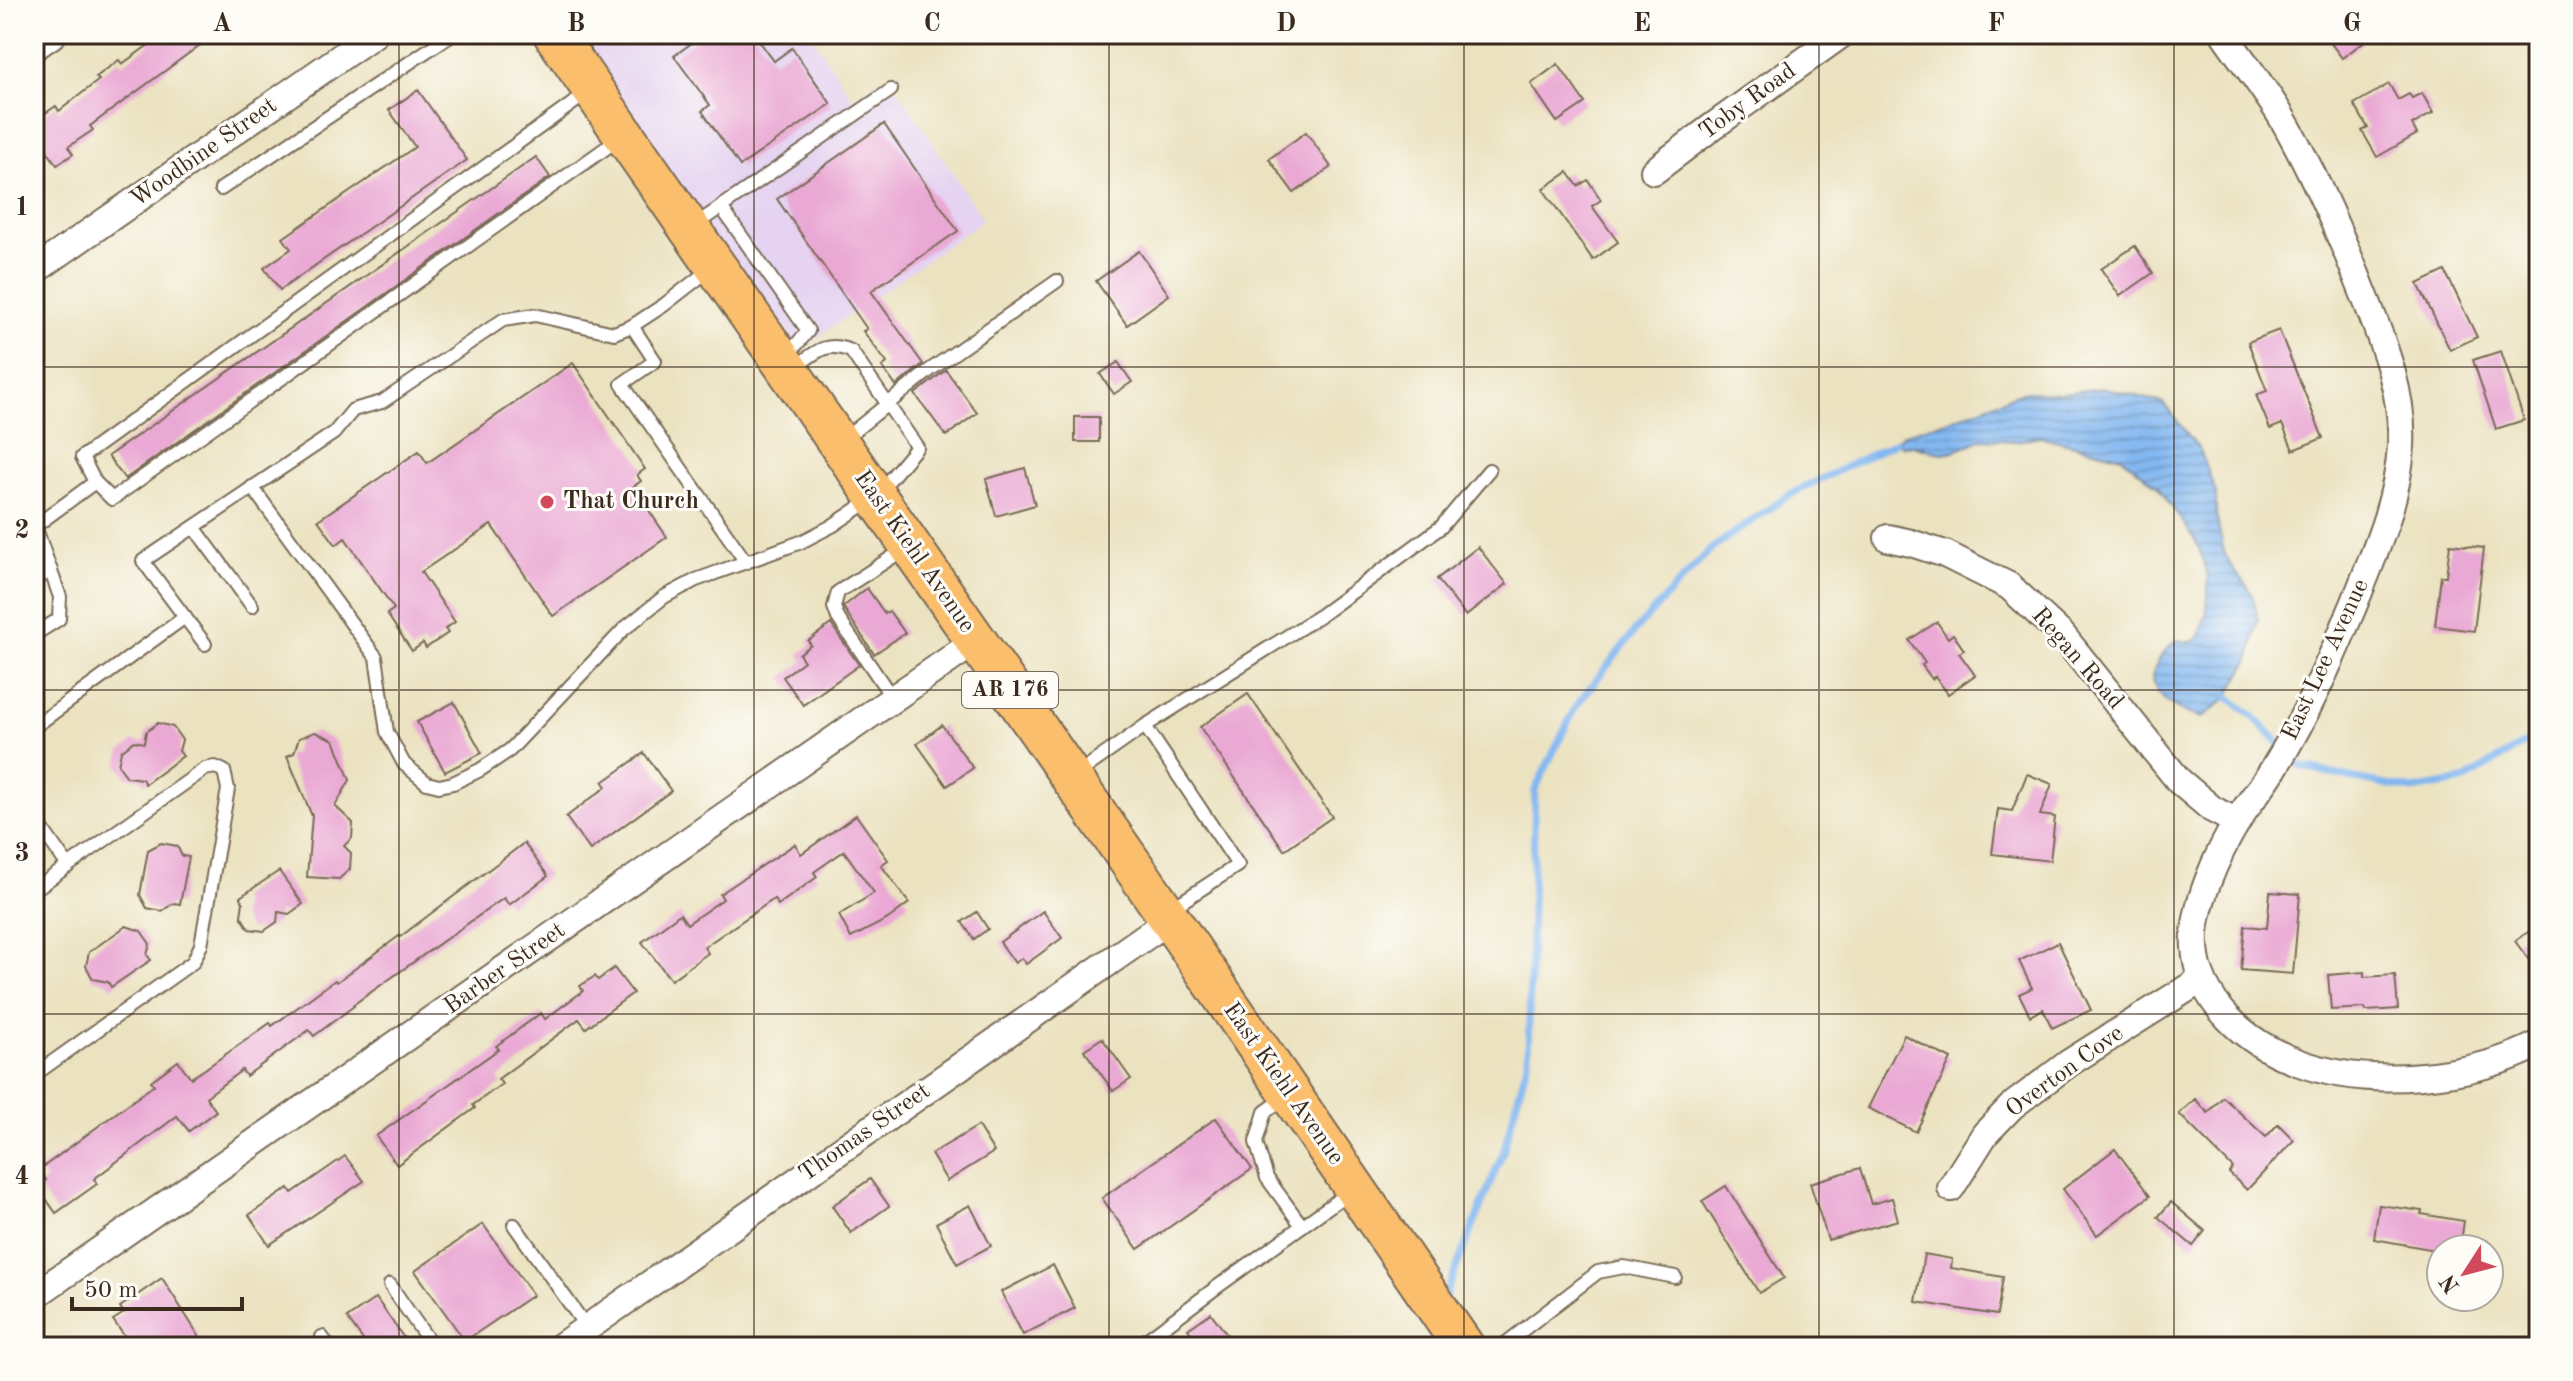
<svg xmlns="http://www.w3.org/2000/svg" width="2573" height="1381" viewBox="0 0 2573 1381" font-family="'Old Standard TT',serif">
<defs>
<pattern id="water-rules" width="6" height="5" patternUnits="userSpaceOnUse" patternTransform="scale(2)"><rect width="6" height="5" fill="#83b7f0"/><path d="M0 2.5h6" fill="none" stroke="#6c95c2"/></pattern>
</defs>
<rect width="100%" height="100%" fill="#fdfcf7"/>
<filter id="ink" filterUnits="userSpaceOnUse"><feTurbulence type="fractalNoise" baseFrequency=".0125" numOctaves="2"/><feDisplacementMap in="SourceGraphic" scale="16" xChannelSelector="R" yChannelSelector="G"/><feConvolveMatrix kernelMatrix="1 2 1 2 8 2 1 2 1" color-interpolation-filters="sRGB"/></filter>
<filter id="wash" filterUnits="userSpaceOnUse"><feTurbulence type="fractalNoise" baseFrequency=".006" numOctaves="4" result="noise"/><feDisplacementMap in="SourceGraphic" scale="32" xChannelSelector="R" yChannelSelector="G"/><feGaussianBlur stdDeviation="1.8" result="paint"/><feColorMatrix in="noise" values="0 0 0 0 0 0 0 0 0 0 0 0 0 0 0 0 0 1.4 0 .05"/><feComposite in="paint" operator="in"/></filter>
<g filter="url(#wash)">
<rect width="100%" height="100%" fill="#ebe2c0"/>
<!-- built -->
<polygon fill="#e5d3f1" points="554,34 810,34 853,99 889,76 983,220 783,362"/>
<!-- water -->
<path fill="url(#water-rules)" stroke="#5f7087" stroke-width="2" d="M2104 388 2163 403 2200 450 2216 493V515L2224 552 2233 570 2246 584 2253 596 2258 619 2250 658 2228 697 2202 718C2155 704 2133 677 2177 640L2189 642 2196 640 2200 634 2207 612 2208 595V577L2204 562 2196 541 2157 486 2122 457 2039 436 2017 441 1982 439 1955 451 1942 453 1915 446H1903L1896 442 1903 435 1916 430 1954 419 2022 392 2061 393Z"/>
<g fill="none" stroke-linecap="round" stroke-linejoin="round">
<!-- stream -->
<g stroke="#83b7f0" stroke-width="7">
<polyline points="2228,697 2253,716 2301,766 2350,778 2413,790 2463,781 2528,741 2539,731"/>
<polyline points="1445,1296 1503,1152 1528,1060 1535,790 1576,706 1638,627 1712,548 1791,494 1896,442"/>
</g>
</g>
<g id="blocks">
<!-- building -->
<g fill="#eaa9d4">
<polygon points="143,34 215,34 90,126 93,130 68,147 73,154 57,165 34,132 34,121 56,106 59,111 99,80 96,77 119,60 122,64 150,44"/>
<polygon points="704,34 754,34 774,61 792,48 831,104 740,166 702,111 710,105 674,56"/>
<polygon points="2324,34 2374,34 2342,58"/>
<polygon points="1558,64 1585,103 1557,122 1531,84"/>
<polygon points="2389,84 2398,100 2409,94 2412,98 2422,93 2433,113 2412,125 2417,134 2377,157 2362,131 2368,128 2354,104"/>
<polygon points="418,90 467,160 280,290 264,268 291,249 283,238 415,147 389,110"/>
<polygon points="884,124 958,231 871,291 923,364 896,386 882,367 887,363 863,331 867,329 777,199"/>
<polygon points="1306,132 1331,167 1294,193 1269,159"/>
<polygon points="536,157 550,177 125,479 108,456"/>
<polygon points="1568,172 1578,186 1588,180 1601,200 1592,206 1618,242 1593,260 1543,189"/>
<polygon points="2135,246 2153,273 2120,296 2101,269"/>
<polygon points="1139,251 1169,295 1127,325 1096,281"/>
<polygon points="2445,271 2477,337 2450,350 2418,284"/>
<polygon points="2279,330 2323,438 2293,450 2282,424 2270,429 2256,395 2267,391 2248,342"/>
<polygon points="2501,351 2524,420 2496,429 2473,360"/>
<polygon points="1118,362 1132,382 1114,394 1100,374"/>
<polygon points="573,363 645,469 637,475 641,481 633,487 667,537 553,616 491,525 421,572 455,622 445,629 448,633 426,648 423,643 412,651 387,614 394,609 345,538 336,545 318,520 419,451 427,463"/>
<polygon points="946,370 977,413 946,436 915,394"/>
<rect x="1075" y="417" width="24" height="25"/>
<polygon points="1025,468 1035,505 996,516 986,479"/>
<polygon points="2450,544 2484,548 2474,631 2435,626 2441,576 2446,576"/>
<polygon points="1478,547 1507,584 1466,616 1437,579"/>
<polygon points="867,588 885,614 889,611 905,633 874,654 843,607"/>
<polygon points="1937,622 1948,638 1953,634 1964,650 1959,653 1975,675 1948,694 1935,676 1932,679 1922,665 1925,663 1909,640"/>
<polygon points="831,624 859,665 803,705 783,677 804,661 799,654 811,645 808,641"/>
<polygon points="1248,694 1332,817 1284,850 1200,727"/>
<polygon points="454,702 482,753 445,772 417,722"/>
<polygon points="158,723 173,727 182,740 179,751 183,756 145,784 142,779 127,777 118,765 121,751 134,741 144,743 146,732"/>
<polygon points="942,725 973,768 947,786 917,744"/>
<polygon points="315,732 334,740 350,780 335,806 353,823 352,838 344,846 351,853 350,869 339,879 307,877 312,816 287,756 294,753 299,738"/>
<polygon points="644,753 671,791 590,850 566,817 606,787 603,782"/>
<polygon points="2027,774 2052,784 2040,815 2055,817 2050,861 1992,854 1998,809 2012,811"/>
<polygon points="856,815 888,860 881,865 909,903 888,919 851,938 839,915 874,893 844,851 814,872 817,877 778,905 774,899 704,947 708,953 671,980 642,942 680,914 687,924 723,899 720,894 795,844 801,854"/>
<polygon points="161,843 177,846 182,856 189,857 180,904 174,903 162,911 147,908 140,895 148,850"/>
<polygon points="524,843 548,876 509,905 504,898 353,1005 354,1006 314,1036 309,1030 246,1076 242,1070 206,1097 216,1111 189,1131 177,1116 94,1179 97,1184 56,1213 37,1186 46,1180 39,1170 154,1085 151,1081 178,1061 191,1078 205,1069 270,1023 272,1026 335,980 337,982 399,936 400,937"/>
<polygon points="279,871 303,904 289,914 278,912 277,922 264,931 249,929 241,916 243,902 240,897"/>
<polygon points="2270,892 2300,894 2293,974 2241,970 2245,926 2267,928"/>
<polygon points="1043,911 1062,938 1026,964 1022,958 1015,963 1000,942"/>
<polygon points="977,912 988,929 974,939 962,922"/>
<polygon points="126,926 141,931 150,944 147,955 151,960 111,987 108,982 93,979 86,966 89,952"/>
<polygon points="2531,930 2539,940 2539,974 2515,941"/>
<polygon points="2058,942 2091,1010 2052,1028 2043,1009 2030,1016 2019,994 2032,988 2019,961"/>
<polygon points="614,968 633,993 586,1028 579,1019 498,1079 502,1084 473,1105 475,1108 397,1165 376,1136 499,1049 496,1046 541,1013 545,1019 583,991 580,986 595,976 598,980"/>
<polygon points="2364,972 2364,977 2395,975 2398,1009 2366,1011 2365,1008 2331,1010 2328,975"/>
<polygon points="1904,1035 1951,1059 1916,1132 1868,1108"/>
<polygon points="1102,1038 1131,1079 1113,1091 1084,1050"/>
<polygon points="2223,1097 2266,1137 2278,1124 2294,1140 2247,1190 2229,1173 2233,1168 2179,1114 2195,1099 2208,1113"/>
<polygon points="1216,1118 1252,1169 1138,1249 1102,1198"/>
<polygon points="978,1126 994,1152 947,1181 931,1154"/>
<polygon points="2115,1149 2150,1196 2097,1235 2063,1189"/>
<polygon points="345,1156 364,1181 269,1245 249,1215 289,1188 292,1193"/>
<polygon points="1860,1168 1871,1204 1892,1198 1898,1220 1828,1240 1810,1183"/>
<polygon points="870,1179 889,1206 851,1233 832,1206"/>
<polygon points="1726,1186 1784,1278 1759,1293 1702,1201"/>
<polygon points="2171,1202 2205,1231 2193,1246 2158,1217"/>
<polygon points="970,1205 991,1246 957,1264 936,1223"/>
<polygon points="2379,1205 2422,1211 2421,1214 2464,1221 2460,1249 2441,1249 2441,1251 2374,1239"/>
<polygon points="483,1224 533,1295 465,1341 415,1271"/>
<polygon points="1924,1254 1952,1259 1951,1268 2003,1277 1997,1315 1916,1302"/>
<polygon points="1053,1265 1075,1308 1023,1335 1001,1292"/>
<polygon points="162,1278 199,1336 192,1347 132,1347 113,1320 124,1313 120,1307"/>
<polygon points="376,1298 410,1347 368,1347 347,1318"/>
<polygon points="1211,1313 1236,1347 1201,1347 1188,1329"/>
</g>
</g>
</g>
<g filter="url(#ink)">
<use href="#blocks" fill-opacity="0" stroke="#796a57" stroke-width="2"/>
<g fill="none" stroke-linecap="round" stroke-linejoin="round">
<defs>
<g id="service">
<polyline points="590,91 82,457 95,482 112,499 620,138"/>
<polyline points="221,189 452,34"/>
<polyline points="721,207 808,331 786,357"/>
<polyline points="695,225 891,90"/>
<polyline points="632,326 655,361 622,384 746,562"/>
<polyline points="844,439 930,370 1057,281"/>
<path d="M252 487 376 657 387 732 404 764 427 783 439 786 453 783 480 770 510 750 624 629 664 597 696 580 801 542 832 526 875 497 917 447 851 351C825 340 815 353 794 368"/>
<polyline points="34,527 95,482"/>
<polyline points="194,527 252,606"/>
<polyline points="34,581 51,570"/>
<polyline points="34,635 59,619 60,597 35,526"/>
<polyline points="205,644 143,561 334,433 353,410 382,402 503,320 535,315 614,333 632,326 664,305 709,270"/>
<polyline points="893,699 838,618 834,607 838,592 905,549"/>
<polyline points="1145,726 1321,615 1441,527 1489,470"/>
<polyline points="34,727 185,617"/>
<polyline points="1077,774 1145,726 1238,865 1169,910"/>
<polyline points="34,817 68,866"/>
<polyline points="34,890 205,769 215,767 224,771 228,789 201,945 193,962 34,1075"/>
<polyline points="1287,1096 1265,1112 1256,1142 1267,1178 1302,1226"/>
<polyline points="514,1225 587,1328"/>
<polyline points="390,1285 433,1347"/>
<polyline points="322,1337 329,1347"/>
<polyline points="1137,1347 1217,1287 1352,1190"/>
<polyline points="1501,1347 1598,1272 1624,1267 1675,1277"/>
</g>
<g id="minor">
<path d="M2224 34C2245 65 2270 95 2288 128 2319 184 2344 243 2367 302 2385 348 2404 396 2401 446 2398 500 2375 552 2355 602 2331 659 2307 715 2274 768 2263 786 2249 802 2238 820 2218 853 2192 908 2195 947 2198 1003 2248 1044 2297 1062 2368 1089 2472 1079 2539 1044"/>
<polyline points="34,47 53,34"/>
<polyline points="1654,171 1712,127 1842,34"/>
<polyline points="34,271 374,34"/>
<polyline points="1888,538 1911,543 1945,554 2009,586 2063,636 2179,781 2212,809 2237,822"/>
<polyline points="1951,1188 1985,1134 2012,1106 2069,1063 2202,979"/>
<polyline points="34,1296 976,641"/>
<polyline points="560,1347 1169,920"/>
</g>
<polyline id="primary" points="554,34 1165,912 1464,1347"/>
</defs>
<!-- service casing -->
<use href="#service" stroke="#796a57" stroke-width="16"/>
<!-- minor casing -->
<use href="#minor" stroke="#796a57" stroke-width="30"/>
<!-- primary casing -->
<use href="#primary" stroke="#796a57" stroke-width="44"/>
<!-- service -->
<use href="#service" stroke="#fff" stroke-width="12"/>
<!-- minor -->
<use href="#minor" stroke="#fff" stroke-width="26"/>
<!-- primary -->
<use href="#primary" stroke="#fabe6d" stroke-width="40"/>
</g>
</g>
<!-- grid -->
<path fill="none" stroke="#3b2a1e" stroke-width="2" stroke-opacity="0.55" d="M399 34V1347M754 34V1347M1109 34V1347M1464 34V1347M1819 34V1347M2174 34V1347M34 367H2539M34 690H2539M34 1014H2539"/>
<!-- markers -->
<circle fill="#d1495b" stroke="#fdfcf7" stroke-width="3" cx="547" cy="502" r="8"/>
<g text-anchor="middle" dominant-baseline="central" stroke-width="6" stroke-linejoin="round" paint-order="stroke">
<!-- shield labels -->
<rect fill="#fdfcf7" stroke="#75695f" stroke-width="2" x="962" y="672" width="96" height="36" rx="6"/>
<g font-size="22" font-weight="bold" fill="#3b2a1e">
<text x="1010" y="690">AR 176</text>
</g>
<!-- street labels -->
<g font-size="24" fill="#3b2a1e" stroke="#fdfcf7">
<text transform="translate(1748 102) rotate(-36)">Toby Road</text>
<text transform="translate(204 153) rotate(-35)">Woodbine Street</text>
<text transform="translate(914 552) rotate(55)">East Kiehl Avenue</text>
<text transform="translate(2077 659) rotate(49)">Regan Road</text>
<text transform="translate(2326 660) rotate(-65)">East Lee Avenue</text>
<text transform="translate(505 969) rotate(-35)">Barber Street</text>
<text transform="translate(2065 1072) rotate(-36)">Overton Cove</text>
<text transform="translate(1283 1084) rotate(55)">East Kiehl Avenue</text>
<text transform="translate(865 1133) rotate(-35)">Thomas Street</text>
</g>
<!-- poi labels -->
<g font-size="24" font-weight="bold" fill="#3b2a1e" stroke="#fdfcf7" text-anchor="start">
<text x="563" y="502">That Church</text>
</g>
</g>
<!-- margin -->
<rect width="2573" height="1381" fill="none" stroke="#fdfcf7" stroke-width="88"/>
<!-- north arrow -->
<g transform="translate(2465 1273) rotate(234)"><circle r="38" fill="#fdfcf7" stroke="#afa8a0" stroke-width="2"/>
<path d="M0-6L14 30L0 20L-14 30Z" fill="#d1495b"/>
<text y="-12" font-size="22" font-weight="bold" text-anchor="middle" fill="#3b2a1e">N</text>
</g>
<!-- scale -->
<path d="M72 1297v12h170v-12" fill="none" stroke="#3b2a1e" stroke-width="4"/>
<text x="84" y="1297" font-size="24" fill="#3b2a1e" stroke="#fdfcf7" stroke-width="6" paint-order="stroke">50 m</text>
<rect x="44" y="44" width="2485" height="1293" fill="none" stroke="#3b2a1e" stroke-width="3"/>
<g font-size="26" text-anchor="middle" font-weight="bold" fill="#3b2a1e">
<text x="222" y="31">A</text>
<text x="576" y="31">B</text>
<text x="932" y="31">C</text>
<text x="1286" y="31">D</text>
<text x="1642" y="31">E</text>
<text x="1996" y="31">F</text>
<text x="2352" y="31">G</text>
<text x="22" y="215">1</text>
<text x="22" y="538">2</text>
<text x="22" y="861">3</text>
<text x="22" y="1184">4</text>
</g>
</svg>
